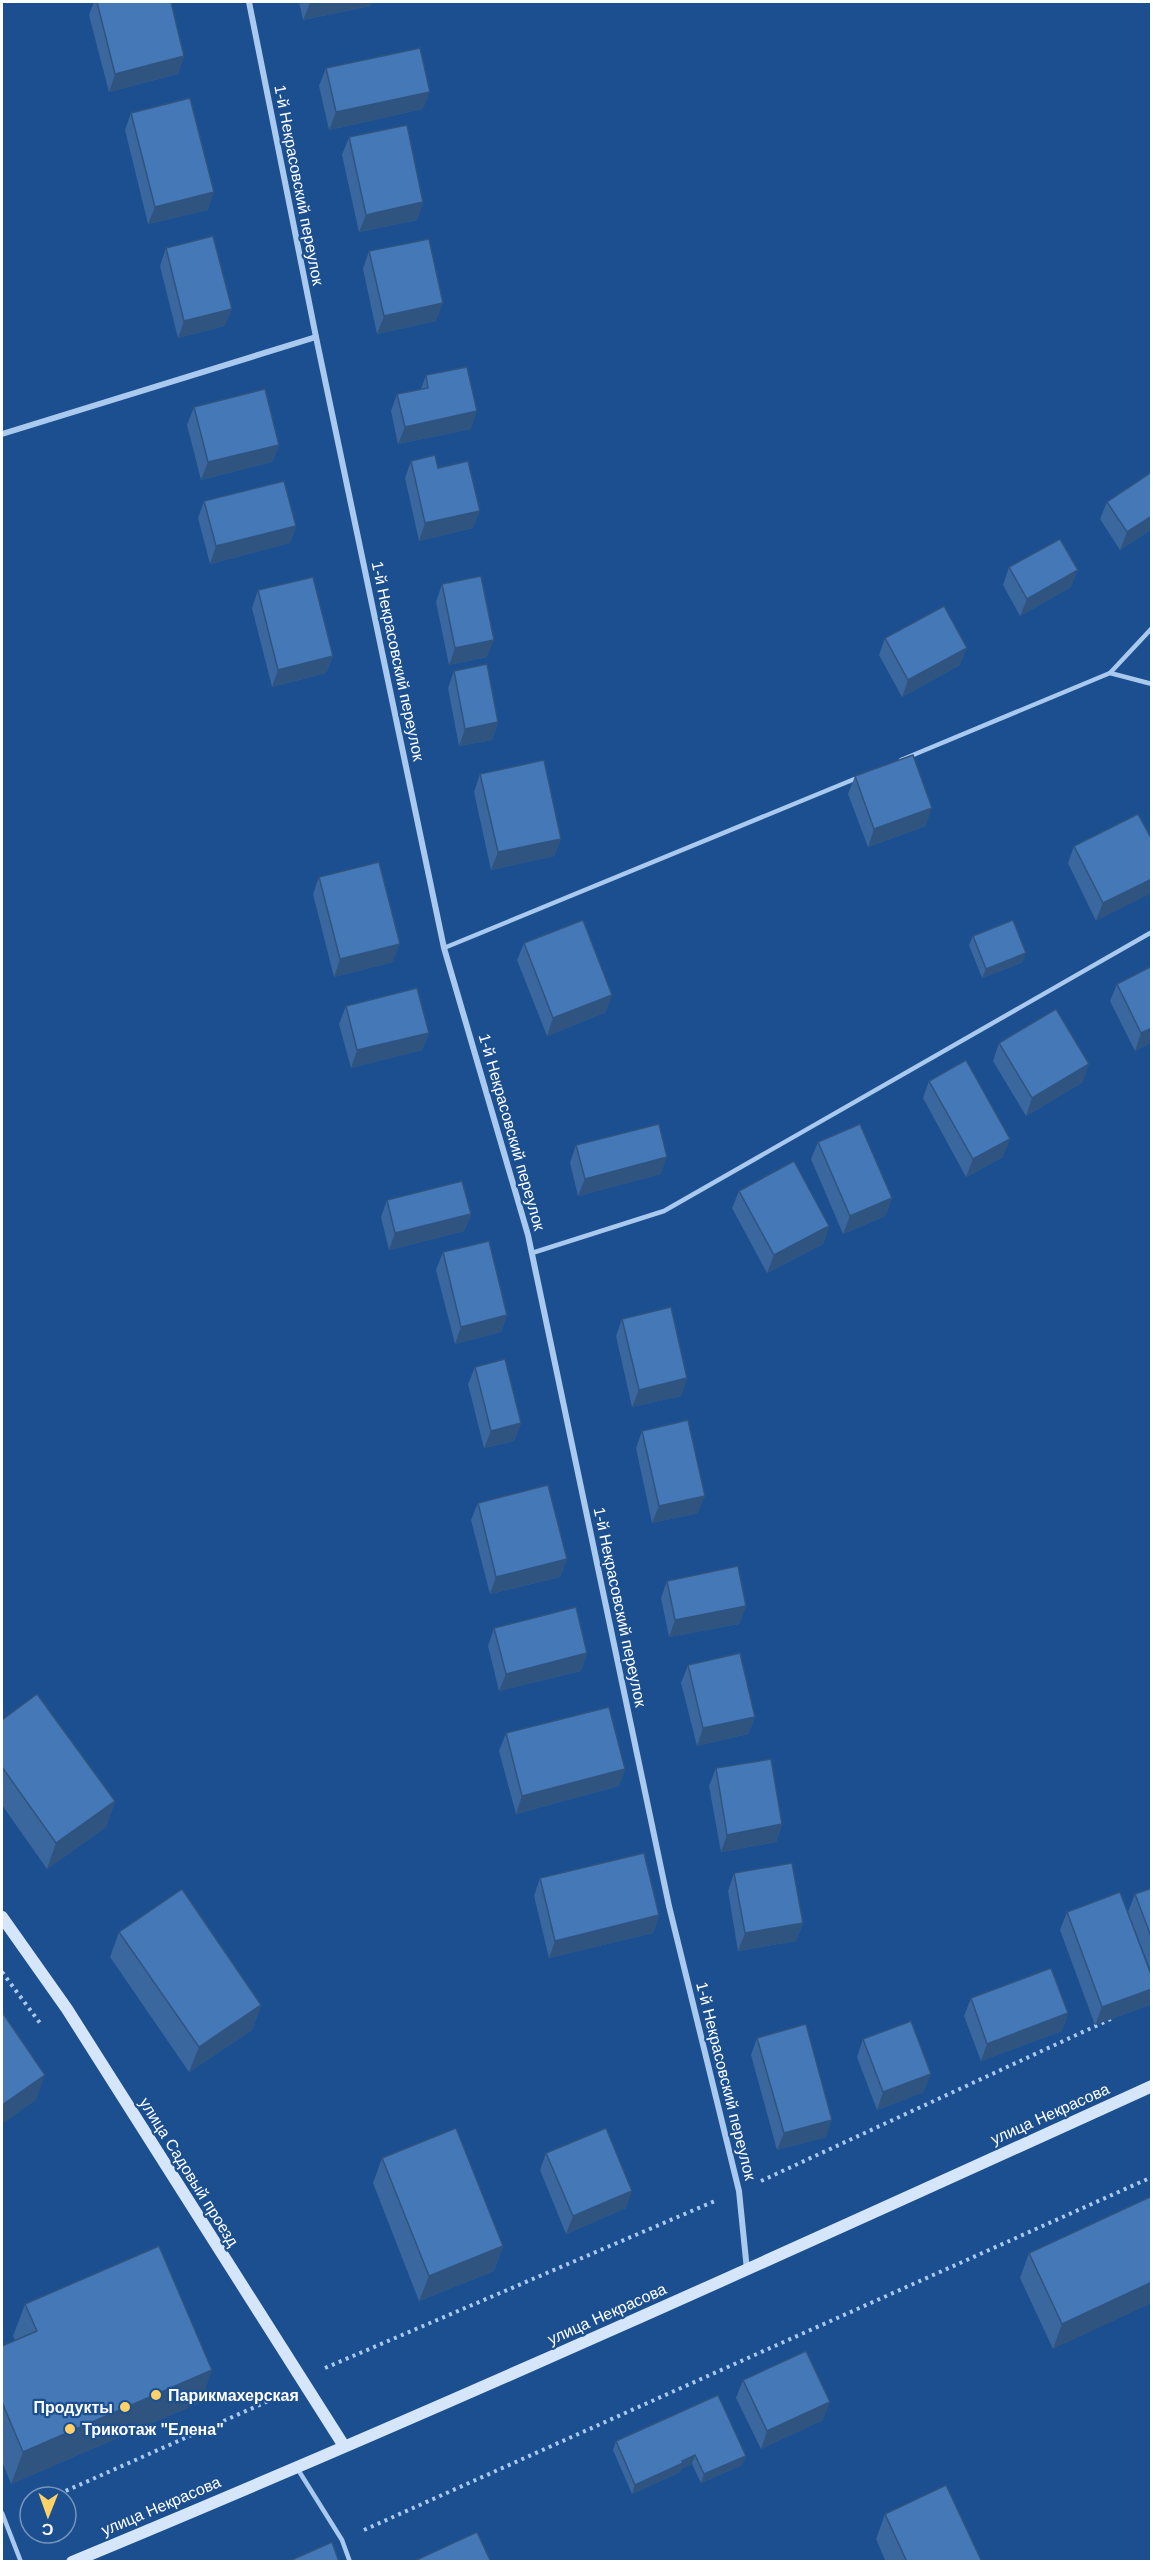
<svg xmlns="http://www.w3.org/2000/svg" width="1153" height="2563" viewBox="0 0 1153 2563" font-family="Helvetica,sans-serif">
<rect width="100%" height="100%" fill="#1b4f8f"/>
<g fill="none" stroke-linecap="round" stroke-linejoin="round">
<!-- path -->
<g stroke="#a9c9ee" stroke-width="4" stroke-dasharray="3 4.5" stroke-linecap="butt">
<polyline points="2,1972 40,2023"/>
<polyline points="761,2181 1113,2018"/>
<polyline points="325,2368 715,2201"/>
<polyline points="52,2497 282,2395"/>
<polyline points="364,2530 1152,2177"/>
</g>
<!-- lane -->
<g stroke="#a9c9ee" stroke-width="4.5">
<polyline points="1110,673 1152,684"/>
<polyline points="901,760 1110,673 1152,628"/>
<polyline points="444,948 857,778"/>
<polyline points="532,1253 664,1211 1152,932"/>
<polyline points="297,2468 342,2540 350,2562"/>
<polyline points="2,2513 21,2562"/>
</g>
<!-- street -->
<g stroke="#a9c9ee" stroke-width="6">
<polyline points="249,2 316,337 444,948 528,1235 669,1906 739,2191 747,2270"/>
<polyline points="2,434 316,337"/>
</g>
<!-- secondary -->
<g stroke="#d6e6fa" stroke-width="12">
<polyline points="2,1917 67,2009 344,2446"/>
<path d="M72 2562C435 2412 794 2249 1152 2086"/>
</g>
</g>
<!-- wall -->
<g fill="#3a679d">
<polygon points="94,2 171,2 184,56 178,74 109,92 89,15"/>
<polygon points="299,2 372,2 370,6 303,20"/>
<polygon points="326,68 423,109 329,130 319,86"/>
<polygon points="131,113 208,210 148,224 125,130"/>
<polygon points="349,137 423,202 417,220 359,232 342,155"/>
<polygon points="166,248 225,326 178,338 160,266"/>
<polygon points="369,251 436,321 377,334 363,269"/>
<polygon points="426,375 471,429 398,444 391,411 397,394 421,389"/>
<polygon points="194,407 279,445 272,462 201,480 187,425"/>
<polygon points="411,461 438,468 473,528 419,541 405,478"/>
<polygon points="1152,472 1152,529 1120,550 1100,519 1107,502"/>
<polygon points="204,501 296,526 290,543 210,564 198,518"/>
<polygon points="1009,567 1071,587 1020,616 1003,585"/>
<polygon points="442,584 487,657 449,665 436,602"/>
<polygon points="258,590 333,656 326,673 272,687 252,608"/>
<polygon points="885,638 960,665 902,697 879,655"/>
<polygon points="454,671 498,722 492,740 459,746 448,688"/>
<polygon points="480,774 561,839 554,856 491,870 474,792"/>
<polygon points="855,776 926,826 868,847 848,794"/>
<polygon points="1138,814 1096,921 1068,863 1074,846"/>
<polygon points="319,877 393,962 334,977 313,894"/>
<polygon points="973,936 1023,962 982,978 969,945"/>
<polygon points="524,943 606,1012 547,1036 517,960"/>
<polygon points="1152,966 1152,1042 1135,1051 1110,1001 1117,984"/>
<polygon points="346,1006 429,1033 422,1050 351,1068 339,1024"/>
<polygon points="999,1043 1083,1082 1026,1116 993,1061"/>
<polygon points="929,1081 1003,1157 966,1177 923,1098"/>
<polygon points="818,1142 892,1198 885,1216 843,1234 811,1159"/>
<polygon points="576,1145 661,1174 578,1196 570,1163"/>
<polygon points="739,1191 829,1226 823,1244 767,1273 732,1208"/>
<polygon points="387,1200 471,1214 464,1231 389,1250 381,1217"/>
<polygon points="443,1252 507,1315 501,1332 455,1344 436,1270"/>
<polygon points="622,1319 687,1378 681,1396 632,1407 616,1336"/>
<polygon points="475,1367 521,1423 514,1441 484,1448 468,1384"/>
<polygon points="642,1431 698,1513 652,1523 636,1448"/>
<polygon points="478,1503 567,1559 560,1577 490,1594 471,1520"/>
<polygon points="667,1581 746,1606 739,1624 669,1637 661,1598"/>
<polygon points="494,1628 587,1653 581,1671 499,1691 488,1646"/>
<polygon points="688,1665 755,1717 748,1734 697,1746 681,1683"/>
<polygon points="2,1720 115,1801 106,1827 47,1869 2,1805"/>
<polygon points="506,1733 625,1769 619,1786 516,1814 499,1751"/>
<polygon points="716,1768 782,1824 776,1842 721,1852 709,1786"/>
<polygon points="734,1873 803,1923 796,1941 738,1951 728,1891"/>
<polygon points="540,1878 659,1915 653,1933 549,1958 534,1896"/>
<polygon points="1152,1888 1152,1974 1128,1912 1135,1894"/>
<polygon points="1067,1912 1152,1977 1152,1998 1149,2005 1095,2025 1060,1930"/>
<polygon points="119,1932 261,2005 252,2030 189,2072 110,1957"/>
<polygon points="971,1998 1068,2013 1062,2031 981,2061 964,2016"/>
<polygon points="757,2038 826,2137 777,2150 751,2055"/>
<polygon points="863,2039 924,2092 877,2110 857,2057"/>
<polygon points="546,2153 626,2208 566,2234 540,2170"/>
<polygon points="382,2158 503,2246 494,2271 419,2301 373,2183"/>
<polygon points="1152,2196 1053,2349 1020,2278 1029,2253"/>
<polygon points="25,2304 201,2402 11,2484 2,2461 2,2346 15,2340 13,2336"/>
<polygon points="743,2380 823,2420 761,2449 736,2398"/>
<polygon points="616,2441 746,2456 742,2465 701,2483 692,2464 681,2469 680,2472 632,2494 613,2450"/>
<polygon points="885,2514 982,2562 886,2562 876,2539"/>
</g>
<!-- shaded-wall -->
<g fill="#305480">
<polygon points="315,2 372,2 370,6 303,20 310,3"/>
<polygon points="184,56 178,74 109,92 115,74"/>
<polygon points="430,92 423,109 329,130 336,112"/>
<polygon points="214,192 208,210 148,224 155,207"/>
<polygon points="423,202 417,220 359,232 366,215"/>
<polygon points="443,303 436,321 377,334 384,316"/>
<polygon points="232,309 225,326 178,338 184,321"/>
<polygon points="477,411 471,429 398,444 405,427"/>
<polygon points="279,445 272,462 201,480 208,462"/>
<polygon points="480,511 473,528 419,541 425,523"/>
<polygon points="1152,516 1152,529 1120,550 1127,532"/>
<polygon points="296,526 290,543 210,564 216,546"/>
<polygon points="1078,570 1071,587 1020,616 1027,599"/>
<polygon points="494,640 487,657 449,665 455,648"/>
<polygon points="967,648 960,665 902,697 908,680"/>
<polygon points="333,656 326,673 272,687 278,670"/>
<polygon points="498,722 492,740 459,746 465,729"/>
<polygon points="932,808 926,826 868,847 874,829"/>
<polygon points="561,839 554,856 491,870 498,852"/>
<polygon points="1152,879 1152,893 1096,921 1103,903"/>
<polygon points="400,944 393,962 334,977 340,959"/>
<polygon points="1026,953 1023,962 982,978 986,969"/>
<polygon points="612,995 606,1012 547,1036 553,1018"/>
<polygon points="1152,1028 1152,1042 1135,1051 1141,1033"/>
<polygon points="429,1033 422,1050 351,1068 357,1050"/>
<polygon points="1089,1064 1083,1082 1026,1116 1032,1098"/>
<polygon points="1010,1139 1003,1157 966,1177 973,1159"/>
<polygon points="667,1157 661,1174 578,1196 585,1179"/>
<polygon points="892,1198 885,1216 843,1234 850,1216"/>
<polygon points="471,1214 464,1231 389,1250 395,1233"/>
<polygon points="829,1226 823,1244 767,1273 774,1255"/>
<polygon points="507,1315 501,1332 455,1344 461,1327"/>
<polygon points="687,1378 681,1396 632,1407 639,1390"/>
<polygon points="521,1423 514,1441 484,1448 491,1431"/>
<polygon points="705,1496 698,1513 652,1523 659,1506"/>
<polygon points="567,1559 560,1577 490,1594 496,1577"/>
<polygon points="746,1606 739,1624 669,1637 675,1620"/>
<polygon points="587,1653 581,1671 499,1691 506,1674"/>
<polygon points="755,1717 748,1734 697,1746 703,1728"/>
<polygon points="625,1769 619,1786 516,1814 522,1796"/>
<polygon points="115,1801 106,1827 47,1869 56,1843"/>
<polygon points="782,1824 776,1842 721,1852 727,1835"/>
<polygon points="659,1915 653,1933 549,1958 555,1941"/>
<polygon points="803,1923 796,1941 738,1951 745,1933"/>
<polygon points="1152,1989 1152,1998 1149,2005 1095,2025 1102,2007"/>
<polygon points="261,2005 252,2030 189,2072 199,2047"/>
<polygon points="1068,2013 1062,2031 981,2061 987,2044"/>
<polygon points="931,2074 924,2092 877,2110 883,2092"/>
<polygon points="45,2075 36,2100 2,2124 2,2105"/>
<polygon points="832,2120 826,2137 777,2150 784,2133"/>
<polygon points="632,2191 626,2208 566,2234 573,2216"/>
<polygon points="503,2246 494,2271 419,2301 429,2276"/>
<polygon points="1152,2282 1152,2303 1053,2349 1062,2324"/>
<polygon points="212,2370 201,2402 11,2484 23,2452"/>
<polygon points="830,2402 823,2420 761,2449 767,2431"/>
<polygon points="695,2455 692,2464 681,2469 680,2472 632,2494 635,2485"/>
<polygon points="746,2456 742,2465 701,2483 704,2474"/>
</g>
<!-- building -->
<g fill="#4478b7" stroke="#305480" stroke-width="1.5">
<polygon points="97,2 171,2 184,56 115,74"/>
<polygon points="420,48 430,92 336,112 326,68"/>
<polygon points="190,98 214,192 155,207 131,113"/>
<polygon points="407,125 423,202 366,215 349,137"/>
<polygon points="213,236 232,309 184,321 166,248"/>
<polygon points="429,239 443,303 384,316 369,251"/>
<polygon points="467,367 477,411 405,427 397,394 428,388 426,375"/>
<polygon points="265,389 279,445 208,462 194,407"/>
<polygon points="435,455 438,468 468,461 480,511 425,523 411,461"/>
<polygon points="1152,472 1152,516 1127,532 1107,502"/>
<polygon points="284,481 296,526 216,546 204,501"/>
<polygon points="1060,539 1078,570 1027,599 1009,567"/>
<polygon points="481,576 494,640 455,648 442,584"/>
<polygon points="313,577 333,656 278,670 258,590"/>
<polygon points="944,606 967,648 908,680 885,638"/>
<polygon points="487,664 498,722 465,729 454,671"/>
<polygon points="913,755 932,808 874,829 855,776"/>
<polygon points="544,760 561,839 498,852 480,774"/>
<polygon points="1138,814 1152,840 1152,879 1103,903 1074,846"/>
<polygon points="379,862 400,944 340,959 319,877"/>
<polygon points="583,920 612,995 553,1018 524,943"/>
<polygon points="1013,920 1026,953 986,969 973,936"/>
<polygon points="1152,966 1152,1028 1141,1033 1117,984"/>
<polygon points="417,988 429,1033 357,1050 346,1006"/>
<polygon points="1056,1009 1089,1064 1032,1098 999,1043"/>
<polygon points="966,1060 1010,1139 973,1159 929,1081"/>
<polygon points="659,1124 667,1157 585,1179 576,1145"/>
<polygon points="860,1124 892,1198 850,1216 818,1142"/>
<polygon points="794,1161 829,1226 774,1255 739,1191"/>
<polygon points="462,1181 471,1214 395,1233 387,1200"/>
<polygon points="489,1241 507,1315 461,1327 443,1252"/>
<polygon points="671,1307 687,1378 639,1390 622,1319"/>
<polygon points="505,1359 521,1423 491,1431 475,1367"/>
<polygon points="688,1420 705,1496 659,1506 642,1431"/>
<polygon points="548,1485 567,1559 496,1577 478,1503"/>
<polygon points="738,1566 746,1606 675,1620 667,1581"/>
<polygon points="576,1607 587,1653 506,1674 494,1628"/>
<polygon points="740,1653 755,1717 703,1728 688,1665"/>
<polygon points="37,1694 115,1801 56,1843 2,1767 2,1720"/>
<polygon points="609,1707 625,1769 522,1796 506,1733"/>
<polygon points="771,1759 782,1824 727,1835 716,1768"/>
<polygon points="644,1853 659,1915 555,1941 540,1878"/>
<polygon points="792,1863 803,1923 745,1933 734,1873"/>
<polygon points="1152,1888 1152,1939 1135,1894"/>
<polygon points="182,1889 261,2005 199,2047 119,1932"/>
<polygon points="1120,1892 1152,1977 1152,1989 1102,2007 1067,1912"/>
<polygon points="1051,1968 1068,2013 987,2044 971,1998"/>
<polygon points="2,2012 45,2075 2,2105"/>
<polygon points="911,2021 931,2074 883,2092 863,2039"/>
<polygon points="806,2024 832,2120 784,2133 757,2038"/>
<polygon points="456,2128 503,2246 429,2276 382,2158"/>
<polygon points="606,2128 632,2191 573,2216 546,2153"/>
<polygon points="1152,2196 1152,2282 1062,2324 1029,2253"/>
<polygon points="159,2246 212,2370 23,2452 2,2402 2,2346 37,2331 25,2304"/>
<polygon points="806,2351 830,2402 767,2431 743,2380"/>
<polygon points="718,2395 746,2456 704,2474 695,2455 682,2461 683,2463 635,2485 616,2441"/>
<polygon points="946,2485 982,2562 907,2562 885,2514"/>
<polygon points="477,2532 491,2562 412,2562"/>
<polygon points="332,2542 339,2562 287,2562"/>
</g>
<!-- markers -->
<g fill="#ffd166" stroke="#1b4f8f" stroke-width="2">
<circle cx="156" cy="2395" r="6"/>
<circle cx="125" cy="2407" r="6"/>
<circle cx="70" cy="2429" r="6"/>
</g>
<g text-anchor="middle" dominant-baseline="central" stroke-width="4.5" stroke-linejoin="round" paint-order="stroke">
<!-- street labels -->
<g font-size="16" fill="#fff" stroke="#1b4f8f">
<text transform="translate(299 185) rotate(79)">1-й Некрасовский переулок</text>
<text transform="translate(398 661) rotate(78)">1-й Некрасовский переулок</text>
<text transform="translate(512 1132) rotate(74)">1-й Некрасовский переулок</text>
<text transform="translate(620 1607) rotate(78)">1-й Некрасовский переулок</text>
<text transform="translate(726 2081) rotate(76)">1-й Некрасовский переулок</text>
<text transform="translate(1050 2114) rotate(-24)">улица Некрасова</text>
<text transform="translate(189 2172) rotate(58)">улица Садовый проезд</text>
<text transform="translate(607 2314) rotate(-24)">улица Некрасова</text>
<text transform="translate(161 2506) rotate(-23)">улица Некрасова</text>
</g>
<!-- poi labels -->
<g font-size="16" font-weight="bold" fill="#fff" stroke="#1b4f8f" text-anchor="start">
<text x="168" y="2395">Парикмахерская</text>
<text x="113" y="2407" text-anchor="end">Продукты</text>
<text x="82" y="2429">Трикотаж "Елена"</text>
</g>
</g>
<!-- border -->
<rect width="1153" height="2563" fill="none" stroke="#ffffff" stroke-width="6"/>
<!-- north arrow -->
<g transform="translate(48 2515) rotate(181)"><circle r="28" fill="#1b4f8f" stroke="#7695bc" stroke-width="1.5"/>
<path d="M0-4.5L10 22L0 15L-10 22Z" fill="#ffd166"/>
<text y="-9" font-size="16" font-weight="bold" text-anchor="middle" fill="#ffffff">С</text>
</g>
</svg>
